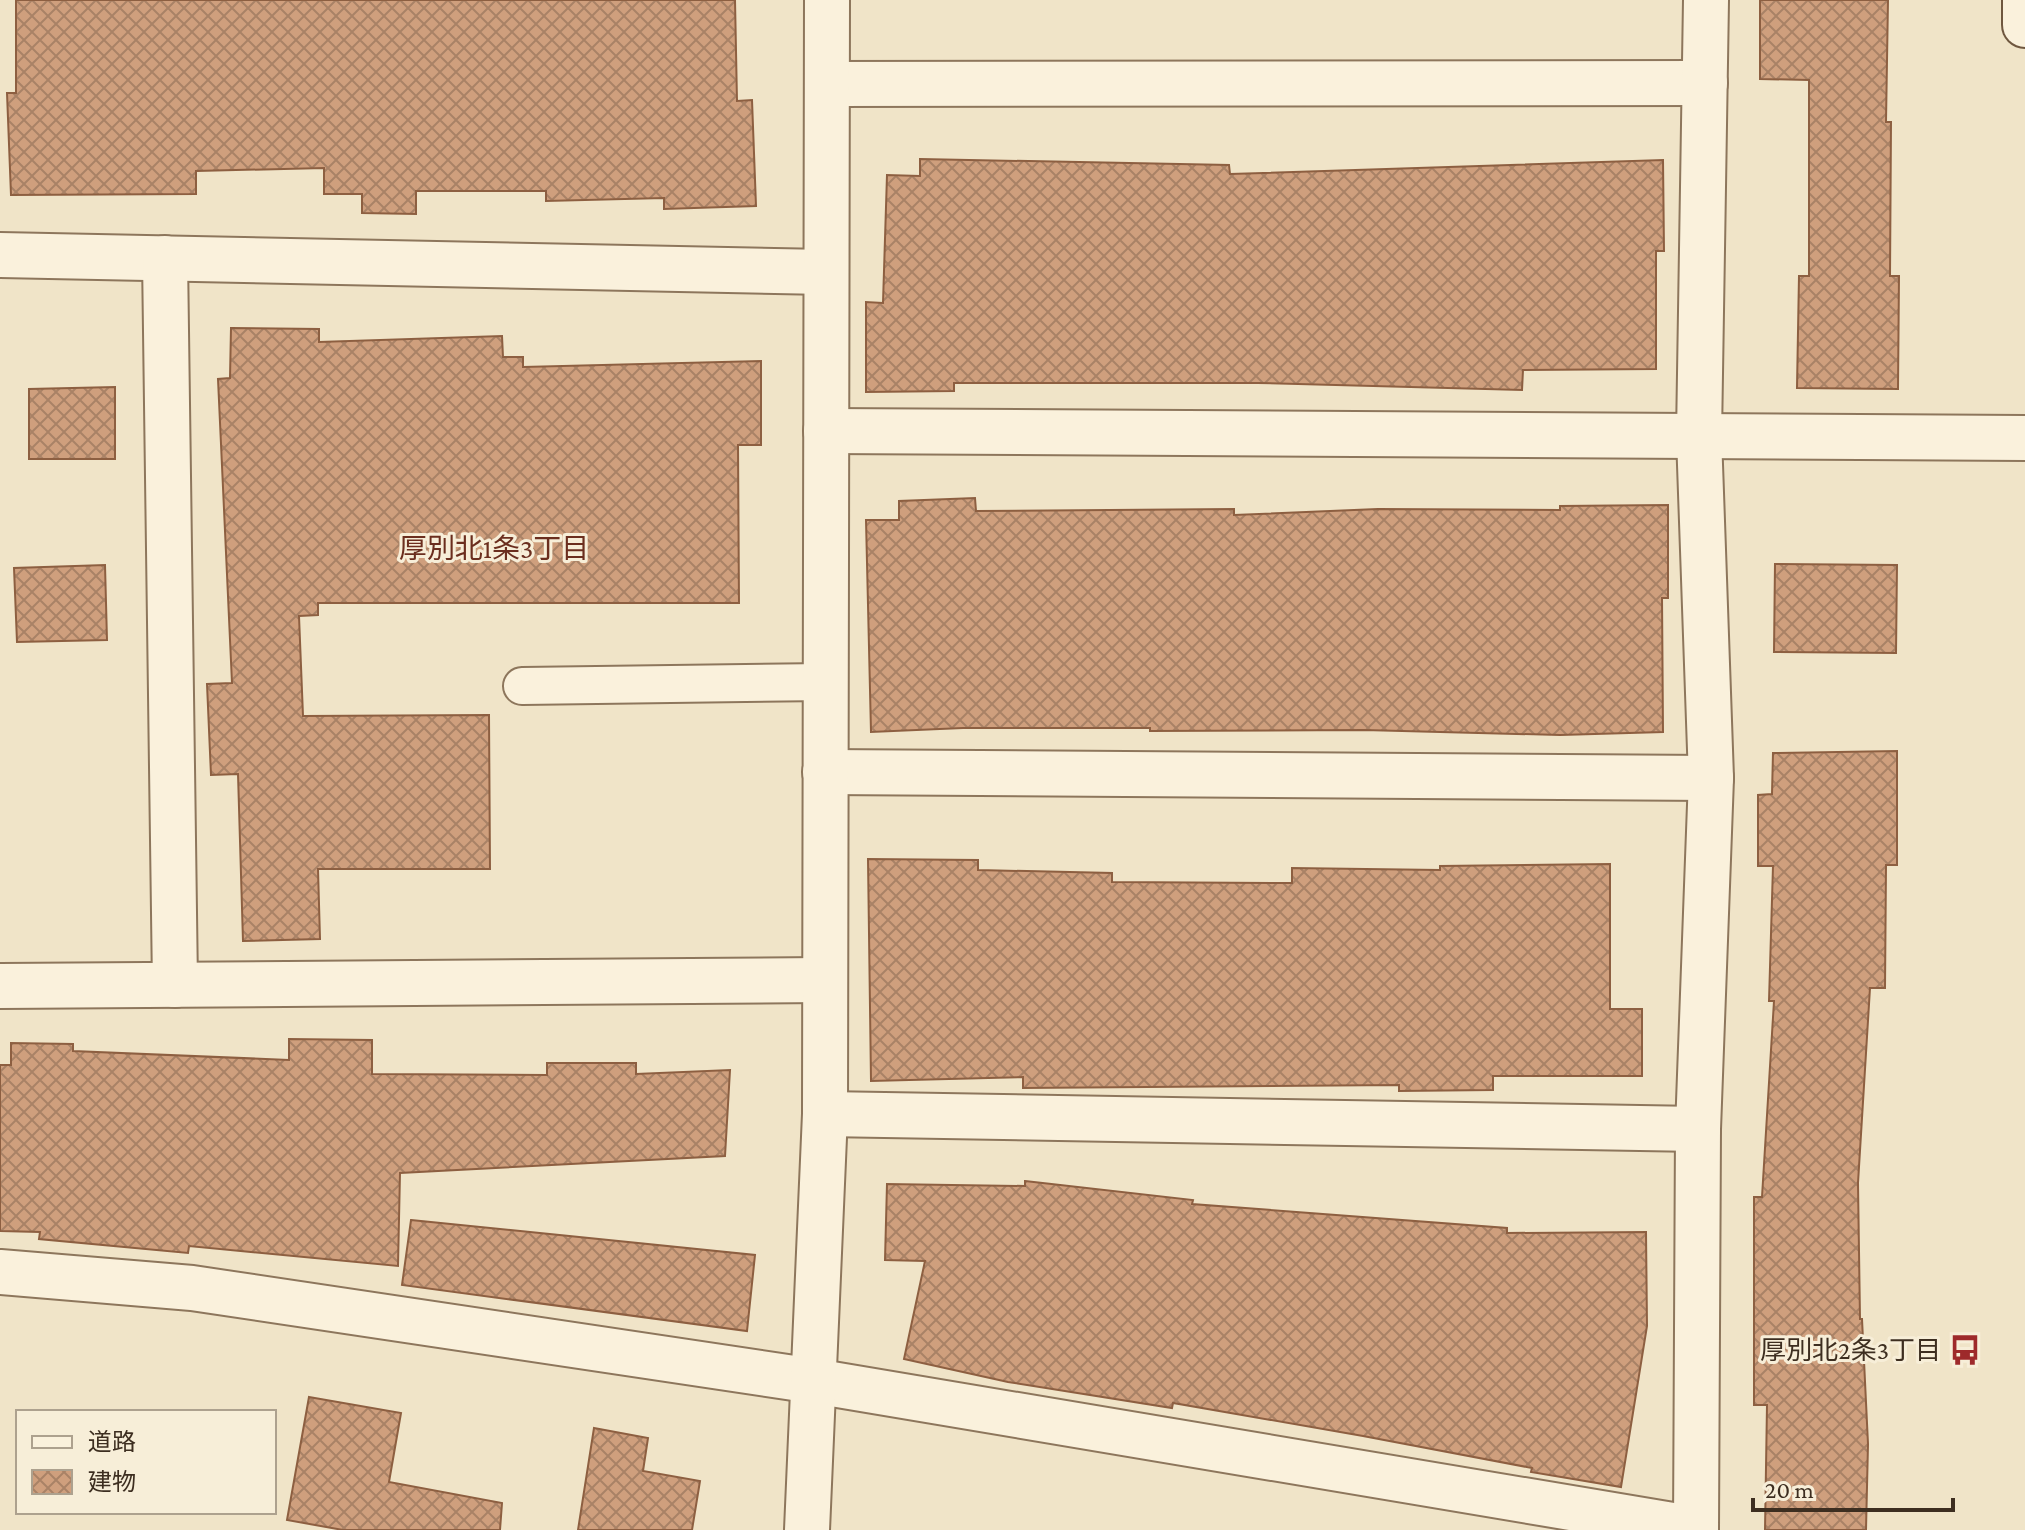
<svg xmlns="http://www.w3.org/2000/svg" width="2025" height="1530" viewBox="0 0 2025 1530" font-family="'Crimson Pro','Noto Sans JP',serif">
<defs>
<pattern id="building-cross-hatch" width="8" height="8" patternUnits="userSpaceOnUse" patternTransform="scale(2)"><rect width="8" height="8" fill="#cf9f7d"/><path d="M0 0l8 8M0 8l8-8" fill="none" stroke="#a98266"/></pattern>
</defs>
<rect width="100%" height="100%" fill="#f0e4c8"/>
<!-- building -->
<g fill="url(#building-cross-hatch)" stroke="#8d5f41" stroke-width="2">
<polygon points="16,0 735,0 737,101 752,100 756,206 664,209 664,198 546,201 546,191 416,191 416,214 362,213 362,194 324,194 324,168 196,171 196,194 11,195 7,93 16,93"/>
<polygon points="1760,0 1888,0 1886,122 1891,122 1890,276 1899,276 1898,389 1797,388 1799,276 1809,276 1809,80 1760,79"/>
<polygon points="920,159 1229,165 1230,174 1663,160 1664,251 1656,251 1656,369 1523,370 1522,390 1258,383 954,383 954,391 866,392 866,302 883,303 887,175 920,176"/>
<polygon points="231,328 319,329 319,342 502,336 503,357 523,357 523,367 761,361 761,445 738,445 739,603 318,603 318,615 299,616 303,716 489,715 490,869 318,869 320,939 243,941 238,774 211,775 207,684 232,683 218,379 230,378"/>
<polygon points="115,387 115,459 29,459 29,389"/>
<polygon points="975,498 976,511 1234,509 1234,515 1378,509 1560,510 1560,506 1668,505 1668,598 1662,598 1663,732 1560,735 1364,730 1150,731 1150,728 963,728 871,732 866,520 899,520 899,501"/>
<polygon points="1775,564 1897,565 1896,653 1774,652"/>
<polygon points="105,565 107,640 17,642 14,568"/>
<polygon points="1897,751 1897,865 1886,865 1885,988 1870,988 1858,1183 1860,1319 1862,1319 1868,1444 1866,1530 1765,1530 1767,1405 1754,1405 1754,1197 1762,1197 1774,1001 1769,1001 1773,866 1758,866 1758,795 1772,794 1773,753"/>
<polygon points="868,859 978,860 978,870 1112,873 1112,882 1292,883 1292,868 1440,870 1440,866 1610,864 1610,1009 1642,1009 1642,1076 1493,1076 1493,1090 1399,1091 1399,1085 1023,1088 1023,1077 871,1081"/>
<polygon points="289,1039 372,1040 372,1074 547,1075 547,1063 636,1063 636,1074 730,1070 725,1156 400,1173 398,1266 189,1246 188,1253 39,1239 40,1232 0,1231 0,1065 11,1065 11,1043 73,1044 73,1051 289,1060"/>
<polygon points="1025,1181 1193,1200 1192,1204 1507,1228 1507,1233 1646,1232 1647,1326 1621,1487 1531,1472 1532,1468 1363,1436 1173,1403 1172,1408 1008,1382 904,1359 925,1261 885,1260 887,1184 1025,1186"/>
<polygon points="411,1220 755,1255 747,1331 402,1285"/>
<polygon points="309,1397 401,1413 389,1482 502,1503 500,1530 343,1530 287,1520"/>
<polygon points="594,1428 648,1438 643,1471 700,1481 692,1530 578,1530"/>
</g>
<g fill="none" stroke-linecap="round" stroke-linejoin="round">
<defs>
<polyline id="lane" points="522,686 826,682"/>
<g id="street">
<polyline points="827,84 1705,83"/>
<polyline points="0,255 826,272"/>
<polyline points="165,258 175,985"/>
<polyline points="826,431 2025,438"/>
<polyline points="825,772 1711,778"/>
<polyline points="0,986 825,980"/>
<polyline points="825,1114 1698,1129"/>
<polyline points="0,1272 192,1288 814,1381 1696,1529 1698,1129 1711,778 1699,436 1706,0"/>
<polyline points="807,1530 825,1114 827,0"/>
</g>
<polyline id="secondary" points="2025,0 2025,25"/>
</defs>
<!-- lane casing -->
<use href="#lane" stroke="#8d765c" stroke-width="40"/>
<!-- street casing -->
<use href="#street" stroke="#8d765c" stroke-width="48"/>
<!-- secondary casing -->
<use href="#secondary" stroke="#6f573f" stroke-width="48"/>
<!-- lane -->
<use href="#lane" stroke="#faf1dc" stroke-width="36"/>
<!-- street -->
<use href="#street" stroke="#faf1dc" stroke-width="44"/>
<!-- secondary -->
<use href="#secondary" stroke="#faf1dc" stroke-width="44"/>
</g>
<!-- icons -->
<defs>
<symbol id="bus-bare" viewBox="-9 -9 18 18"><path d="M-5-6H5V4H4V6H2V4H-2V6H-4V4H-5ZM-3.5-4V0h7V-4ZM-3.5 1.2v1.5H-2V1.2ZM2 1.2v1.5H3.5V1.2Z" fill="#9e2a2b" stroke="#f7eed8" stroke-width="2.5" paint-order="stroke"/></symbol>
</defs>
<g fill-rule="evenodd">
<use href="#bus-bare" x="1943" y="1328" width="44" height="44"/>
</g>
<g text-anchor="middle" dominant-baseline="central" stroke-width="6" stroke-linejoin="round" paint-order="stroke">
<!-- poi labels -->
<g font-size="26" fill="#3d2e20" stroke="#f7eed8" text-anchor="end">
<text x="1941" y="1350">厚別北2条3丁目</text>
</g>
<!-- neighbourhood labels -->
<g font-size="28" fill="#6b2e1e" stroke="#f7eed8">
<text x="494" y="548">厚別北1条3丁目</text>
</g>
</g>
<!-- legend -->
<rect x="16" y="1410" width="260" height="104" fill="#f7eed8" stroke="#ada18e" stroke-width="2"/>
<rect x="32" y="1436" width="40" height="12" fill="#faf1dc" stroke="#ada18e" stroke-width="2"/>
<text x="88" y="1450" font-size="24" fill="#3d2e20">道路</text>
<rect x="32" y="1470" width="40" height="24" fill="url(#building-cross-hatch)" stroke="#ada18e" stroke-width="2"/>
<text x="88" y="1490" font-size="24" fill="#3d2e20">建物</text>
<!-- scale -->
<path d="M1753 1498v12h200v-12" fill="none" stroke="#3d2e20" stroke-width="4"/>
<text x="1765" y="1498" font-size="24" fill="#3d2e20" stroke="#f7eed8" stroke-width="6" paint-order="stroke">20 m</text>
</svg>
